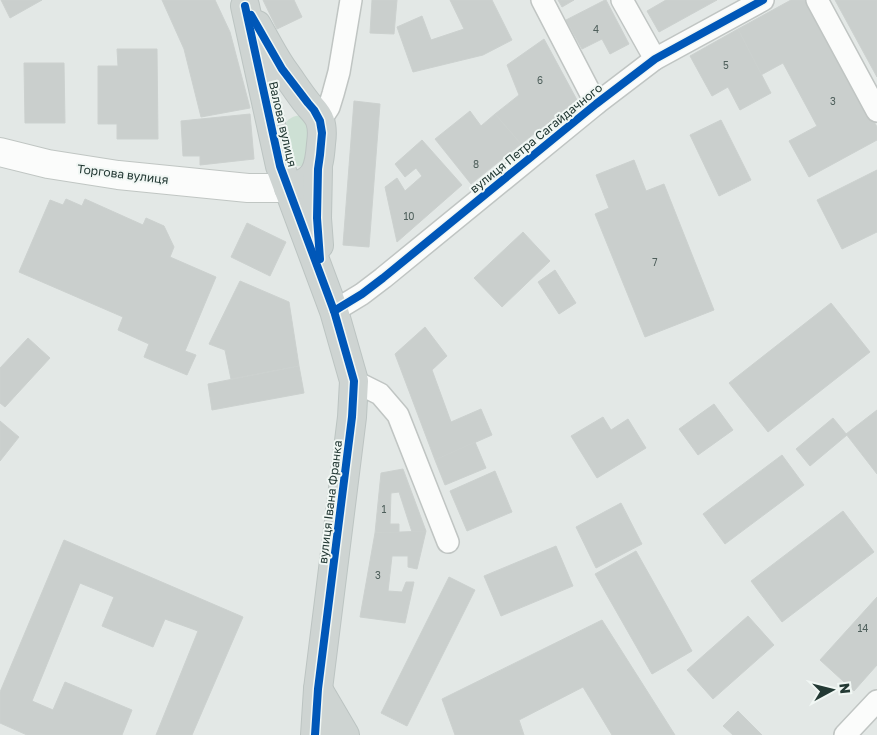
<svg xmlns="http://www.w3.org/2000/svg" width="877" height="735" viewBox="0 0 877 735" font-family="'Golos Text',sans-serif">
<rect width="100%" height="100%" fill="#e3e8e6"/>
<!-- green -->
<path fill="#cde0d4" d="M302 115 311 127 305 165C299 167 295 167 291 162L284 126C288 118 293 116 302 115Z"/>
<!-- building -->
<g fill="#cacfcd" stroke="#ccd1cf">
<polygon points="1,0 42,0 10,18"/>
<polygon points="162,0 215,0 230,32 250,108 201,117 184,49"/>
<polygon points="263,0 294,0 302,17 277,29"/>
<polygon points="372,0 397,0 394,34 370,33"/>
<polygon points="450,0 492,0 512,40 483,55 413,72 397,27 422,16 431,40 464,29"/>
<polygon points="558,0 574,0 562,7"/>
<polygon points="605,0 606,0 629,44 610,54 602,39 582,49 566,20"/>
<polygon points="666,0 717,0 659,32 647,11"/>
<polygon points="791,0 807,0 877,127 877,140 809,177 789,141 817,126 783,63 761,75 738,29"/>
<polygon points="835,0 877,0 877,77"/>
<polygon points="738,29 771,93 740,110 728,87 712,96 690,56"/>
<polygon points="544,39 577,100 521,144 495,114 519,95 507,65"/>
<polygon points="117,49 157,49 158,139 117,139 117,124 98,124 98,66 118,66"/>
<polygon points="24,63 64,63 65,123 25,123"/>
<polygon points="354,101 380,104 369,247 343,245"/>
<polygon points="470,111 481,126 495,114 521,144 471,184 435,139"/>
<polygon points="250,114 254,159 200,165 200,156 183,156 181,121"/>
<polygon points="721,120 751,180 719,196 690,135"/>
<polygon points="422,140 462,185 397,242 385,187 397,178 405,191 422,176 416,168 405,177 395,164"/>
<polygon points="634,160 646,191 664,184 714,310 645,337 595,214 609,208 596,175"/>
<polygon points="877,170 877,232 842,249 817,200"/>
<polygon points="66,199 82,206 85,199 143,225 146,218 164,226 174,247 170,257 216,277 185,351 196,355 187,375 144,357 149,344 118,330 123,317 19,272 50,200 63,205"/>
<polygon points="247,223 286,242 270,276 231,257"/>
<polygon points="523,232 550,261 502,307 474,278"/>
<polygon points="555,270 576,303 559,314 538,282"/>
<polygon points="240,281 289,302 299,366 231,379 225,350 209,344"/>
<polygon points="831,303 870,352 768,432 729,383"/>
<polygon points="425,327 447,356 432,370 451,422 481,409 492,435 435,460 395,354"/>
<polygon points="28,338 50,358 5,407 0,403 0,368"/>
<polygon points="299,366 304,393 212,410 208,384"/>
<polygon points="714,404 733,430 698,455 679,429"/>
<polygon points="877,410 877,474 846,434"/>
<polygon points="603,417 611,430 628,419 646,448 597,478 571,436"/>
<polygon points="833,418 847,435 810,466 796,449"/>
<polygon points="0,421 19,437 0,461"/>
<polygon points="475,442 486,468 445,485 435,460"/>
<polygon points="782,455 804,485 725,544 703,514"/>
<polygon points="403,469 426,531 412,532 399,492 391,493 390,524 399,524 399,532 375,533 381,473"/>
<polygon points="495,471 512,512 467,531 450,491"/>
<polygon points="621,503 642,544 596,568 576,527"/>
<polygon points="843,511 874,552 782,622 751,581"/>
<polygon points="426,531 417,569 408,567 408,556 392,556 388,591 402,592 406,582 414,582 405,623 360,617 375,533"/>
<polygon points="64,540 243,617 192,735 156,735 198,631 165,619 153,647 102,626 114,597 80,583 32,701 53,710 65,682 132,710 122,735 27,735 0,723 0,692"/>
<polygon points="556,546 573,586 501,616 484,576"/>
<polygon points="636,551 692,651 652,674 595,574"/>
<polygon points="449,577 475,590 407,726 381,713"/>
<polygon points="877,597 877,665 854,691 820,660"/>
<polygon points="748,616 774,645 713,699 687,670"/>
<polygon points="602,620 675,735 612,735 583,687 519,720 524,735 455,735 442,699"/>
<polygon points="738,711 762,735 733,735 723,726"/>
</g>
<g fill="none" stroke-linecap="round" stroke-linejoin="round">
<defs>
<g id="street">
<polyline points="542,0 596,104"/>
<polyline points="622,0 655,59"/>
<polyline points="817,0 877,111"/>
<polyline points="320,121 329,107 333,94 339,72 351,0"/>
<polyline points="334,311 362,294 383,278 596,104 655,59 763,0"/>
<polyline points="354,381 380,394 398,415 448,542"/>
<polyline points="845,735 877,701"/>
</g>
<polyline id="secondary" points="0,152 48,164 118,175 248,188 288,188"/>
<g id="primary">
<polyline points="245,6 280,166 334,311 354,381 352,417 318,689 315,735"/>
<path d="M257 25C266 41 274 57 284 71 292 82 299 93 307 103 312 109 318 114 320 121 323 129 322 137 321 144 319 170 316 182 288 188"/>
<polyline points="318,169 317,218 319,245"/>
<polyline points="318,689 345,735"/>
</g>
</defs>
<!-- street casing -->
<use href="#street" stroke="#c0c5c3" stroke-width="24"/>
<!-- secondary casing -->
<use href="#secondary" stroke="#c0c6c3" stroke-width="30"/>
<!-- primary casing -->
<use href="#primary" stroke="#bcc4c2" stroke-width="30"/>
<!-- street -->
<use href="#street" stroke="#fbfcfb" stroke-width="21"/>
<!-- secondary -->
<use href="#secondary" stroke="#fbfcfb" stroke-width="28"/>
<!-- primary -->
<use href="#primary" stroke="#ced4d2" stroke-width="28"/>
<defs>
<g id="cycleway">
<polyline points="245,6 280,166 334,311 354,381 352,417 318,689 315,735"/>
<polyline points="251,15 282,69 308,103 314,110 320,121 322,133 320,155 318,169 317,218 320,259"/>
<polyline points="334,311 362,294 383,278 596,104 655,59 763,0"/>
</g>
</defs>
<!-- cycleway casing -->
<use href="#cycleway" stroke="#f1f7f4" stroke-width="11"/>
<!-- cycleway -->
<use href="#cycleway" stroke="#0057b8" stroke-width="8"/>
</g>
<g text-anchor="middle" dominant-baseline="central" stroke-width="4" stroke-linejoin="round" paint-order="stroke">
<!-- number labels -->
<g font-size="10" fill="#4e5f5b">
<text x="596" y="29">4</text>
<text x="726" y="65">5</text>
<text x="540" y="80">6</text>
<text x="833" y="101">3</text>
<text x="476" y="164">8</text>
<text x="409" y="216">10</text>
<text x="655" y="262">7</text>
<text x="384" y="509">1</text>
<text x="378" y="575">3</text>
<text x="863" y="628">14</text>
</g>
<!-- street labels -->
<g font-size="12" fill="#233934" stroke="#f1f7f4">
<text transform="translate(283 124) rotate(77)">Валова вулиця</text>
<text transform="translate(536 138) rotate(-39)">вулиця Петра Сагайдачного</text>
<text transform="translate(123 174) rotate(7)">Торгова вулиця</text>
<text transform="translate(330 502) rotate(-83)">вулиця Івана Франка</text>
</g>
</g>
<!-- north arrow -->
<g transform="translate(832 690) rotate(83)" stroke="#f1f7f4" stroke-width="4" paint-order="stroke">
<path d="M0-4L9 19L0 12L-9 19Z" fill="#233934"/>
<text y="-8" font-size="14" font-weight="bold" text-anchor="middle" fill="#233934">N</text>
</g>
</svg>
